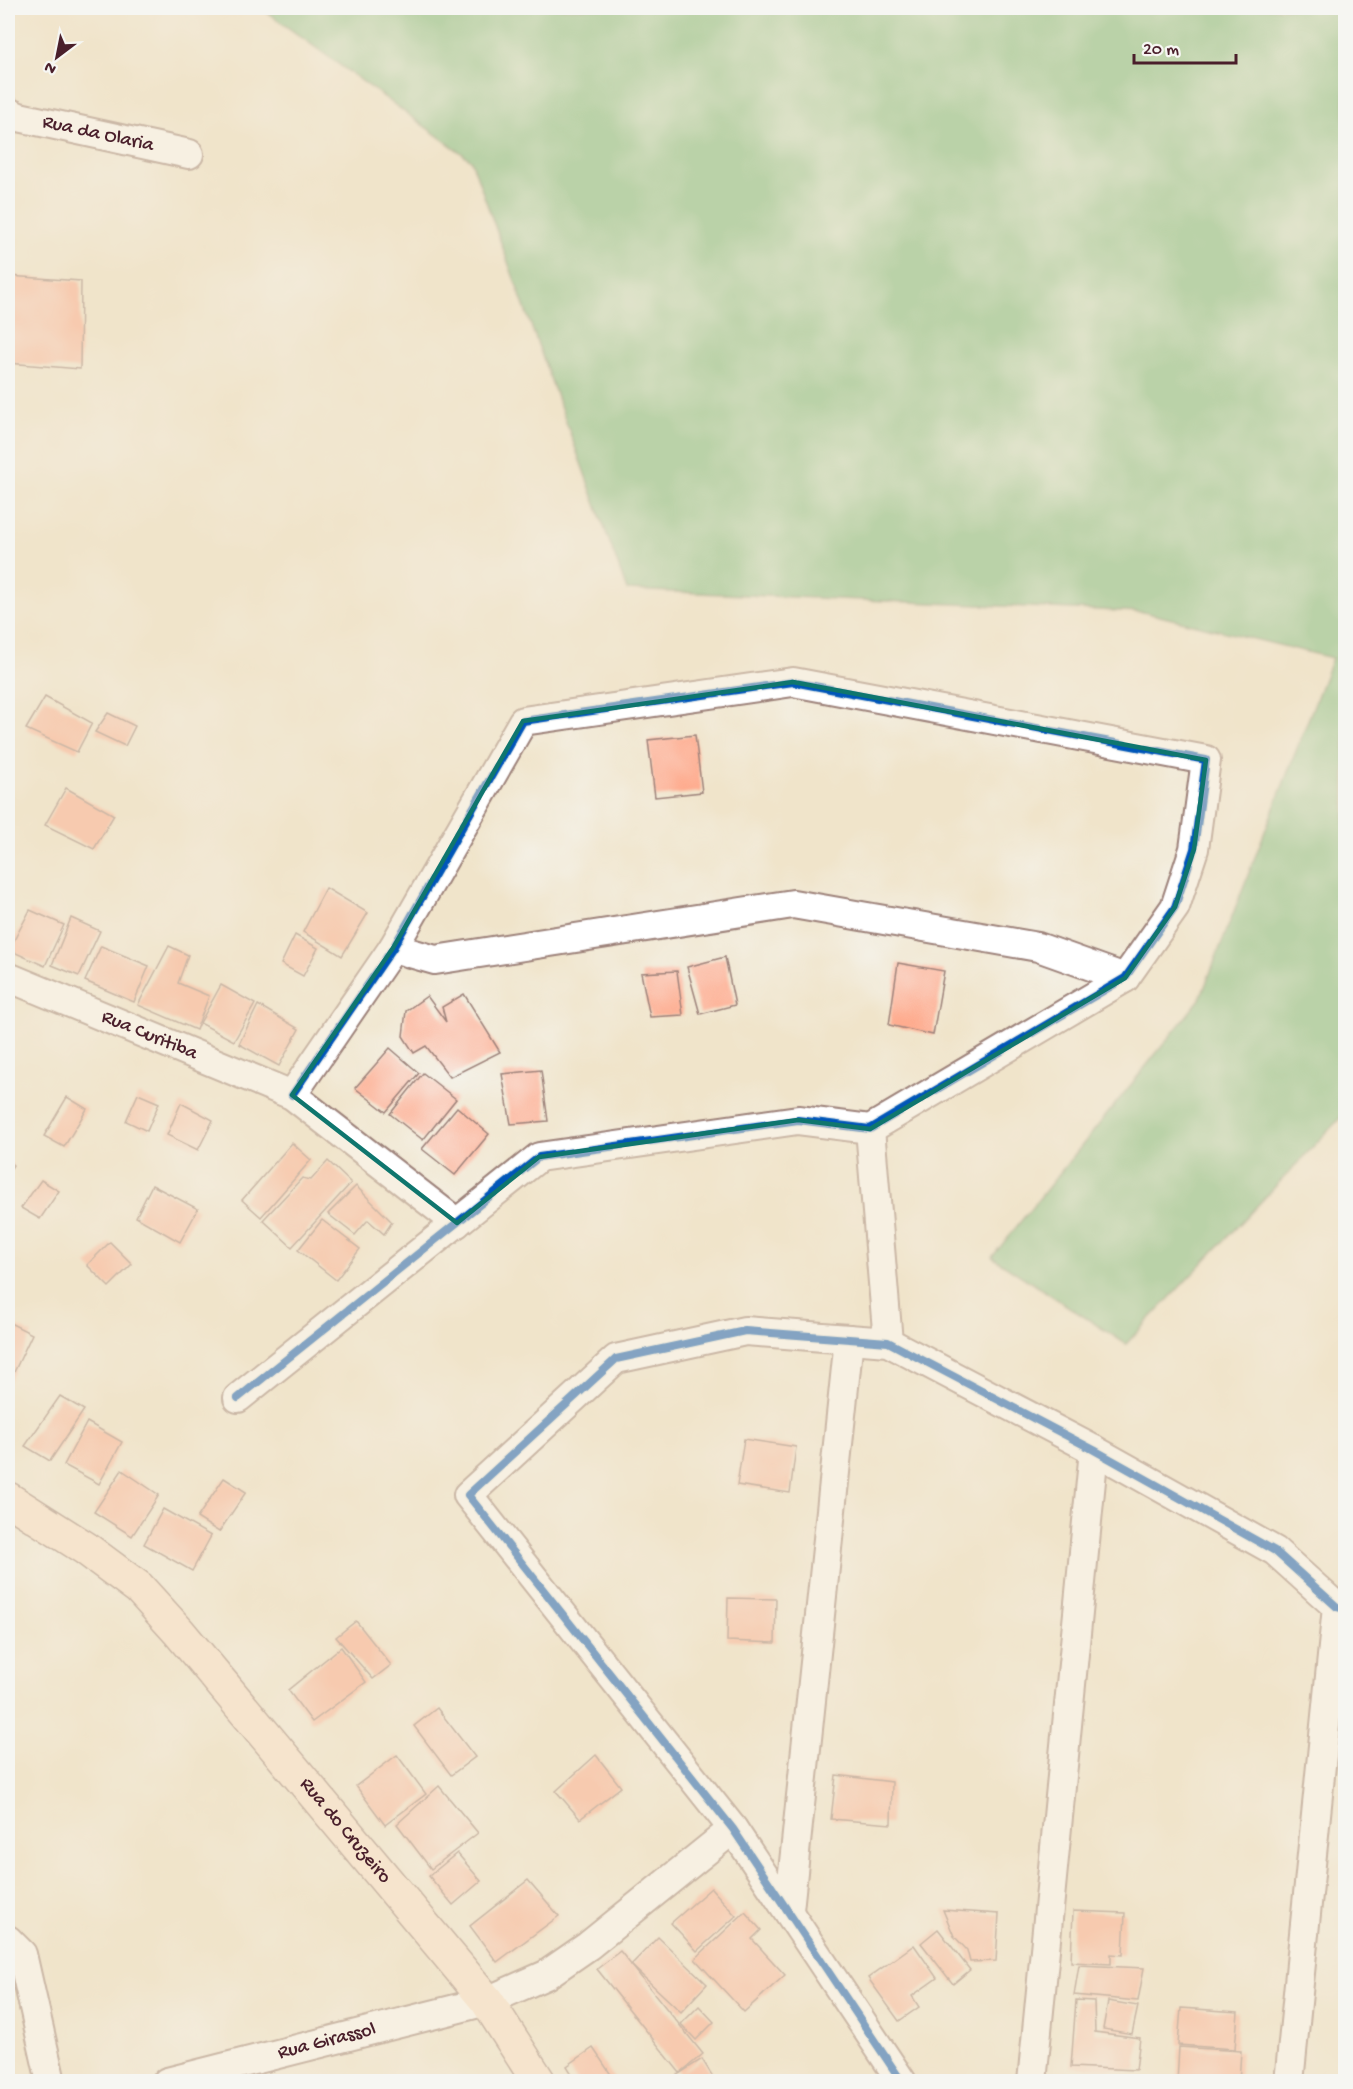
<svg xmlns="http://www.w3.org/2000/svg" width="1353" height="2089" viewBox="0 0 1353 2089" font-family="'Gochi Hand',sans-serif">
<rect width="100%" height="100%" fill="#f6f6f2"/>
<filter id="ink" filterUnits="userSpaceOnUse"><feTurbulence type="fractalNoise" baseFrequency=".0167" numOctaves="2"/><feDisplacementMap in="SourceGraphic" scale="12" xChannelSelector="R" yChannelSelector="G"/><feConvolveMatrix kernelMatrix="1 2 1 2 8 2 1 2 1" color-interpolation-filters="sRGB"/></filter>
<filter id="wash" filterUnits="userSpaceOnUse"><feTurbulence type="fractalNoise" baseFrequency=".008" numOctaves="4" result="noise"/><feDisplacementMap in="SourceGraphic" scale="24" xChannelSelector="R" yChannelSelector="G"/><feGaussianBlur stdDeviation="1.35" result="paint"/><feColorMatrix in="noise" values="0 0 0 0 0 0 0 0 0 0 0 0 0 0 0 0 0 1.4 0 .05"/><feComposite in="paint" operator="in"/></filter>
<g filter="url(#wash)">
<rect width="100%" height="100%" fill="#f0e4ca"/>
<!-- forest -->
<polygon fill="#79bc7f" stroke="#626e55" stroke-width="1.5" points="261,8 1345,8 1345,1113 1126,1344 992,1257 1200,999 1332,658 1143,612 627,590 471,160"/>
<g id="blocks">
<!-- building -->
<g fill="#feab8e">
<polygon points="8,276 81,281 80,369 8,363"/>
<polygon points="45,697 92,723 77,752 26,729"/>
<polygon points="108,713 135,726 125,746 95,732"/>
<polygon points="695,735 702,792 655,797 648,740"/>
<polygon points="66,788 114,815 94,849 45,825"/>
<polygon points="326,888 368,913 342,956 303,932"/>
<polygon points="30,910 64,925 45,966 9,950"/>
<polygon points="71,918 100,931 79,976 52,965"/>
<polygon points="295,935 318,948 303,976 281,964"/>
<polygon points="101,946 149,966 134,1002 85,981"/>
<polygon points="169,946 188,955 178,983 209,996 196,1030 138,1005"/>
<polygon points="725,957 735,1005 700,1014 687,967"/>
<polygon points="898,963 944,971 933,1035 889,1025"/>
<polygon points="677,971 683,1015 650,1017 641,973"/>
<polygon points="221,985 255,1004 234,1041 200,1023"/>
<polygon points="464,994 500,1052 450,1077 426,1046 414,1053 403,1036 406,1011 427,996 446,1022 442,1007"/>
<polygon points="258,1005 299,1029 279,1066 239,1044"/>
<polygon points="390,1048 419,1073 386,1112 355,1088"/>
<polygon points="541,1070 548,1121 511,1124 502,1074"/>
<polygon points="423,1073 456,1099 423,1140 390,1114"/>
<polygon points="138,1094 159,1103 147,1131 126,1121"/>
<polygon points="67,1097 87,1109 64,1147 44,1136"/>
<polygon points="181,1103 213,1120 198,1150 167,1135"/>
<polygon points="457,1107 489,1134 455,1175 422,1149"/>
<polygon points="292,1143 311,1160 261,1217 242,1200"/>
<polygon points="8,1160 13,1165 8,1173"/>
<polygon points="328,1161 351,1183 292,1247 263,1220 302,1178 311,1180"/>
<polygon points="41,1180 59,1191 40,1219 21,1208"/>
<polygon points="152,1185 198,1209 180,1242 136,1217"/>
<polygon points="356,1186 392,1222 384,1234 368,1220 355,1235 328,1214"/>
<polygon points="322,1220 360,1249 336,1280 298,1250"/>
<polygon points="110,1242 132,1264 109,1287 87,1265"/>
<polygon points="8,1322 32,1334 8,1385"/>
<polygon points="60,1396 84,1410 50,1461 25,1446"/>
<polygon points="87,1422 122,1442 99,1484 64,1465"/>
<polygon points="744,1439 796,1447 790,1493 737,1485"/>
<polygon points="122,1470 159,1495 132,1536 94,1512"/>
<polygon points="224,1478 246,1492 219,1532 197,1518"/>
<polygon points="163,1509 211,1536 192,1571 144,1544"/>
<polygon points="728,1598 776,1599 775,1643 727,1641"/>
<polygon points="356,1621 391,1665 373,1679 336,1637"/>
<polygon points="341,1647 366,1682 312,1722 288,1690"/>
<polygon points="437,1708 475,1757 451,1775 414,1726"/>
<polygon points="397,1755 426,1794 385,1825 356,1786"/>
<polygon points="596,1755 621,1787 580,1819 556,1791"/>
<polygon points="836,1775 892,1782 891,1824 831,1819"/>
<polygon points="439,1786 478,1833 431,1869 397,1824"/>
<polygon points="457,1853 481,1881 453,1905 429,1876"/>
<polygon points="528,1880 559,1916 497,1962 470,1926"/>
<polygon points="711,1888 736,1916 697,1951 671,1923"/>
<polygon points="943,1910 999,1914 996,1961 970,1962 967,1950 954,1936"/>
<polygon points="1073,1911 1125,1913 1123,1955 1111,1954 1111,1964 1071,1962"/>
<polygon points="745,1912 761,1930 752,1939 785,1975 744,2012 695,1959"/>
<polygon points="938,1929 970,1970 953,1984 921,1943"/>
<polygon points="658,1937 707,1984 681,2012 631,1965"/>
<polygon points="914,1945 937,1978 912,1996 919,2007 899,2021 868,1978"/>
<polygon points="620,1951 703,2054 680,2073 597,1969"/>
<polygon points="1079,1965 1144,1968 1138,2001 1074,1995"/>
<polygon points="1076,2000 1094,2001 1095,2032 1140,2038 1136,2070 1071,2067"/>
<polygon points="1108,2001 1138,2006 1132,2034 1103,2029"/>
<polygon points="699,2006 714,2022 696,2040 681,2024"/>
<polygon points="1181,2008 1238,2012 1235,2049 1178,2045"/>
<polygon points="1179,2047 1241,2051 1239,2082 1177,2082"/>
<polygon points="593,2048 616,2082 577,2082 567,2066"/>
<polygon points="702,2059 716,2082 677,2082 674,2077"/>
</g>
</g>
</g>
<g filter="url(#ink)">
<use href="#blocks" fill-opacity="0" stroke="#9d827a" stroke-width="1.5"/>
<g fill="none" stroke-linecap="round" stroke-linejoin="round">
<defs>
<g id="street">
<path id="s1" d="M8 112 19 117 189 154"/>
<polyline points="393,948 435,960 793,904 1038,947 1125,978"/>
<path id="s2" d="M8 977 292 1095 457 1223"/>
<polyline points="870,1129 888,1342"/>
<polyline points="238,1398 539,1157 798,1120 870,1129 1125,978 1175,907 1194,849 1206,760 793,682 523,721 393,948 292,1095"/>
<polyline points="789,1910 849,1339"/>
<polyline points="8,1940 22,1954 51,2082"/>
<path id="s3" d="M167 2082 487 2001 546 1975 588 1946 733 1829"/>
<polyline points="902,2082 733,1829 468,1495 616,1359 745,1331 888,1342 1094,1450 1275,1551 1337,1607 1346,1609"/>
<polyline points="1032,2082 1094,1450"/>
<polyline points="1289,2082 1337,1607"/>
</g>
<g id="secondary">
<path id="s4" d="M8 1499 85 1548 139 1588 179 1632 487 2001 539 2082"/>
</g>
</defs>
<!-- street casing -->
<use href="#street" stroke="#9d827a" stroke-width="32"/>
<!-- secondary casing -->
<use href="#secondary" stroke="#9d827a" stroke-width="36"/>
<!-- street -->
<use href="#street" stroke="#fff" stroke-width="28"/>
<!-- secondary -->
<use href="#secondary" stroke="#fce5d0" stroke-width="33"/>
<defs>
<g id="cycleway">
<polyline points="238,1398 539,1157 798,1120 870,1129 1125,978 1175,907 1194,849 1206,760 793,682 523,721 393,948 292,1095"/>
<polyline points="902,2082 733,1829 468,1495 616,1359 745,1331 888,1342 1094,1450 1275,1551 1337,1607 1346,1609"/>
</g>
</defs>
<!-- cycleway casing -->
<use href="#cycleway" stroke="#f6f6f2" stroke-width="11"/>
<!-- cycleway -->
<use href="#cycleway" stroke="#0057b8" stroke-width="8"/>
</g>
</g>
<!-- marked area -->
<path d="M0 0H1353V2089H0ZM793 682 1206 760 1194 849 1175 907 1125 978 870 1129 798 1120 539 1157 457 1223 292 1095 393 948 523 721Z" fill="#f0e4ca" fill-opacity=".55" fill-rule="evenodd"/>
<path fill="none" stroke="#0f766e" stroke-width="4.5" stroke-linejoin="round" d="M793 682 1206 760 1194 849 1175 907 1125 978 870 1129 798 1120 539 1157 457 1223 292 1095 393 948 523 721Z"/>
<g text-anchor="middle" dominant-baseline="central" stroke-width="4.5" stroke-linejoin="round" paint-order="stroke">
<!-- street labels -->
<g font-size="20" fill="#4a1f2b" stroke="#f6f6f2">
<text stroke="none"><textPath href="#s1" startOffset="93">Rua da Olaria</textPath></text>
<text stroke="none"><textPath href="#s2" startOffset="153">Rua Curitiba</textPath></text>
<text stroke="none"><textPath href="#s4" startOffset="477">Rua do Cruzeiro</textPath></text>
<text stroke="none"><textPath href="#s3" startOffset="165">Rua Girassol</textPath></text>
</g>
</g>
<!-- margin -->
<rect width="1353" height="2089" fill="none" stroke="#f6f6f2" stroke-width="30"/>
<!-- north arrow -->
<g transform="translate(57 57) rotate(212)" stroke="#f6f6f2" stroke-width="4.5" paint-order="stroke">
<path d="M0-4.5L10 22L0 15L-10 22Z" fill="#4a1f2b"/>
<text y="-9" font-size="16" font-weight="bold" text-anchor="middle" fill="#4a1f2b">N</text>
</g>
<!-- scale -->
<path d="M1134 54v9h102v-9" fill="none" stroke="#4a1f2b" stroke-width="3"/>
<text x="1143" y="54" font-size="18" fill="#4a1f2b" stroke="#f6f6f2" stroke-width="4.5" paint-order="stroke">20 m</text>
</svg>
